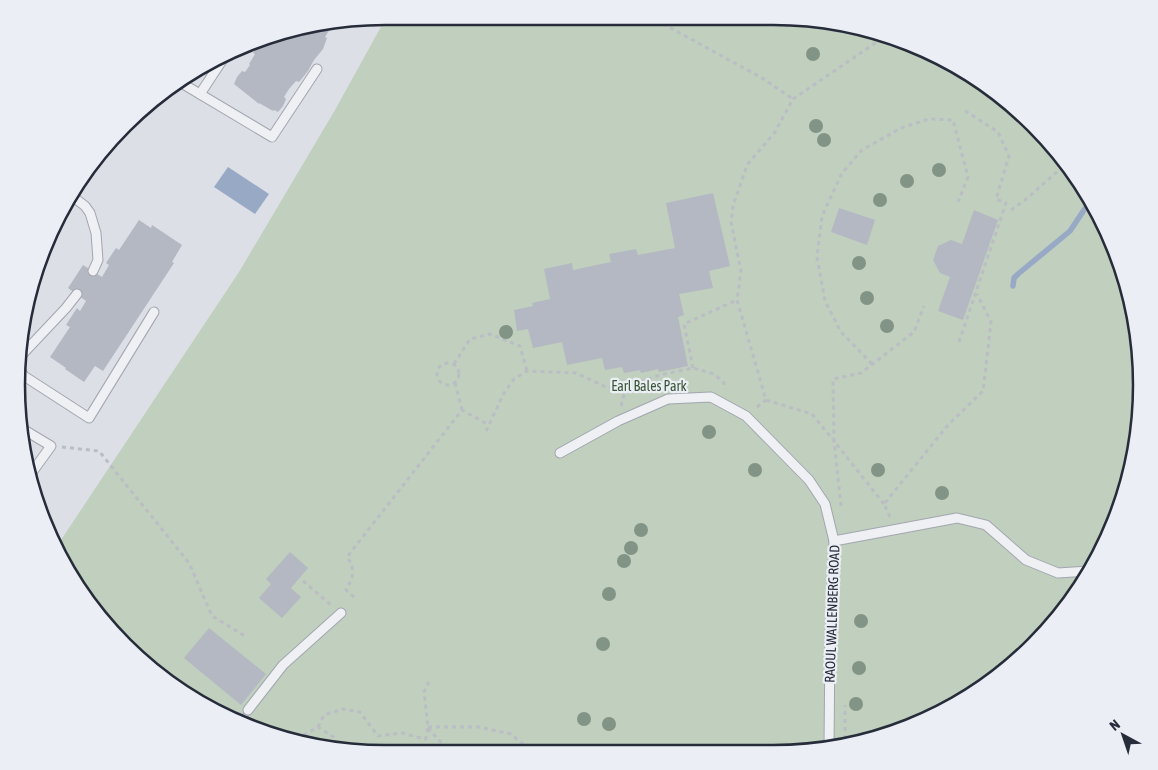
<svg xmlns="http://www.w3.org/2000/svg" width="1158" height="770" viewBox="0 0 1158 770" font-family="'Asap Condensed',sans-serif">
<rect width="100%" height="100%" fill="#dcdfe6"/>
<!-- green -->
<polygon fill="#c0cfbe" points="387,16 845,23 936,54 1034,124 1079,180 1114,244 1135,313 1142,385 1135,457 1114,526 1080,590 1034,646 978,691 914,726 845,747 773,754 313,747 222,716 124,646 66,569 57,546 239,272 335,110"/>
<!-- water -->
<polygon fill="#98a9c5" points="228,167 269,194 255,214 214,187"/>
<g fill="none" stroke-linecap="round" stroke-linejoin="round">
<!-- stream -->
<polyline stroke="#98a9c5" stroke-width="5.5" points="1013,286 1014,278 1018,274 1070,231 1084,210 1091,202"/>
</g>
<!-- building -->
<g fill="#b4b8c2">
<polygon points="335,24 332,30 330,29 325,37 327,38 323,49 314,60 308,71 299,82 296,81 289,89 284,97 286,99 283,106 278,112 274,110 273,111 259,103 259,104 234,84 237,77 242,71 245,72 250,65 249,64 255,54 253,53 261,39 267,36"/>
<polygon points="713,193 730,266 709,271 713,288 679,294 684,315 678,317 688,366 659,372 658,369 641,373 640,370 624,373 622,367 605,370 602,358 567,365 562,342 533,348 528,329 517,331 514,310 533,306 532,303 550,299 544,269 572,263 573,270 611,262 609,254 636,249 638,255 675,248 666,203"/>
<polygon points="839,208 875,220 867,245 831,232"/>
<polygon points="974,210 998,220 963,320 938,311 950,277 940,273 933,260 938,246 951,240 962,244"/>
<polygon points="139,220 151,228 152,225 182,245 172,262 174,263 103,371 95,366 84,382 65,369 66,368 50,357 70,327 66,325 77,308 80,311 86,301 68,288 83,265 102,277 109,265 106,263 116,248 119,250"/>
<polygon points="290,552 308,568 291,588 301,597 282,618 259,598 271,584 266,579"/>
<polygon points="209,628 266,674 241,705 184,658"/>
</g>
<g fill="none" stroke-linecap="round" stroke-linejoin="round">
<defs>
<g id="lane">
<polyline points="178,81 272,137 317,69"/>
<polyline points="200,94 225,56"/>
<polyline points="72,196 85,206 90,213 96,233 98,260 93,271"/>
<polyline points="17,360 66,308 77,294"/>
<polyline points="17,366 24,376 89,418 154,312"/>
<polyline points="21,428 51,446 30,475"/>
<polyline points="560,453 618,421 668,399 711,397 746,416 809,480 825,504 834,541 830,638 829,748"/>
<polyline points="834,541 957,518 986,525 1026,560 1058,573 1089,571"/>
<polyline points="248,710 283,665 341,613"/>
<polyline points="242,722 244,719"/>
</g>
</defs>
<!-- lane casing -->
<use href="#lane" stroke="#a2a6af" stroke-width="11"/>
<!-- path -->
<g stroke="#bbbdc4" stroke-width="3" stroke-dasharray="4 4" stroke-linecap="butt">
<polyline points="656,20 762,78 793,99"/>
<polyline points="1011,210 1025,200 1066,164"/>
<polyline points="959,342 1006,203 996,199 1009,156 998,132 964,110"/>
<circle cx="448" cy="374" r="11"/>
<polyline points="454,364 470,339 490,334 520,346 527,371"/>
<polyline points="872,364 841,332 825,301 817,257 822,216 842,173 862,150 901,128 929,119 953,120 968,177 958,202"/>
<polyline points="693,368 684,324 737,300"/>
<polyline points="455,383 462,410"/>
<polyline points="621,406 626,387"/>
<polyline points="757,407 766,400"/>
<polyline points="486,431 504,393 514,379 527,371 576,373 608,388 626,387 660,375 693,368 714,374 724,383 726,389"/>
<polyline points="62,447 99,451 189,563 212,616 245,636"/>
<polyline points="884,504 834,441 833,379 861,373 914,332 924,306"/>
<polyline points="841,506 834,441 812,414 766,400 737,300 741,271 731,222 733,206 747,165 775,132 793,99 884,37"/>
<polyline points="890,517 884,504 948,425 983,391 991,322 977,294"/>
<polyline points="303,581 331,605"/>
<path d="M354 597 346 590C353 577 356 570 347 557L462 410 489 425"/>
<polyline points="318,727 324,715 343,709 360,712 378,736 402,733 425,739"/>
<polyline points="428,727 479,727 511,734 530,750"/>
<polyline points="428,728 447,749"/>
<polyline points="300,742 302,736 318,727 335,738 340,747"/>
<polyline points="845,747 845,705"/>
<polyline points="424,748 428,727 424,692 429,682"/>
</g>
<!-- lane -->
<use href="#lane" stroke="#eff0f4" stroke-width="9"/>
</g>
<!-- trees -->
<g fill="#829485">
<circle cx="813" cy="54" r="7"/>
<circle cx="816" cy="126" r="7"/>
<circle cx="824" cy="140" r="7"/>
<circle cx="939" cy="170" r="7"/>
<circle cx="907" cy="181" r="7"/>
<circle cx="880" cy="200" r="7"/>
<circle cx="859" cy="263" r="7"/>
<circle cx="867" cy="298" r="7"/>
<circle cx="887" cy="326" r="7"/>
<circle cx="506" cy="332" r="7"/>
<circle cx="709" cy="432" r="7"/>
<circle cx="755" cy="470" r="7"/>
<circle cx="878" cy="470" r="7"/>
<circle cx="942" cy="493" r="7"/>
<circle cx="641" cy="530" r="7"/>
<circle cx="631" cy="548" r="7"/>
<circle cx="624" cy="561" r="7"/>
<circle cx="609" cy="594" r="7"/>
<circle cx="861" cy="621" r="7"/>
<circle cx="603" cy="644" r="7"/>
<circle cx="859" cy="668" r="7"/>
<circle cx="856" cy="704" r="7"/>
<circle cx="584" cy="719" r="7"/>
<circle cx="609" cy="724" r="7"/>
</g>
<g text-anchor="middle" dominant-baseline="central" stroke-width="4.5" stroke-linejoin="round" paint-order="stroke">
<!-- park labels -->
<g font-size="14" fill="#385635" stroke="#ebeef4">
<text x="649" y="386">Earl Bales Park</text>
</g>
<!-- street labels -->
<g font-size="14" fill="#272c3b" stroke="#ebeef4">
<text transform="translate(832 614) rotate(-88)">RAOUL WALLENBERG ROAD</text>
</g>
</g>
<!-- crop -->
<path d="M0 0H1158V770H0ZM385 25H773A360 360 0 0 1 1133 385V385A360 360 0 0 1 773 745H385A360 360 0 0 1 25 385V385A360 360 0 0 1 385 25Z" fill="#ebeef4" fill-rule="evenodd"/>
<path fill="none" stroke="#272c3b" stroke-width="2.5" d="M385 25H773A360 360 0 0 1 1133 385V385A360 360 0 0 1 773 745H385A360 360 0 0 1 25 385V385A360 360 0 0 1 385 25Z"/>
<!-- north arrow -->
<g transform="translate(1123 735) rotate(320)" stroke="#ebeef4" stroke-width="4" paint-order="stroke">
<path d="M0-4L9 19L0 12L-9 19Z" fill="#272c3b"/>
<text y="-8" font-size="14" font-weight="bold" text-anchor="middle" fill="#272c3b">N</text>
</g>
</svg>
